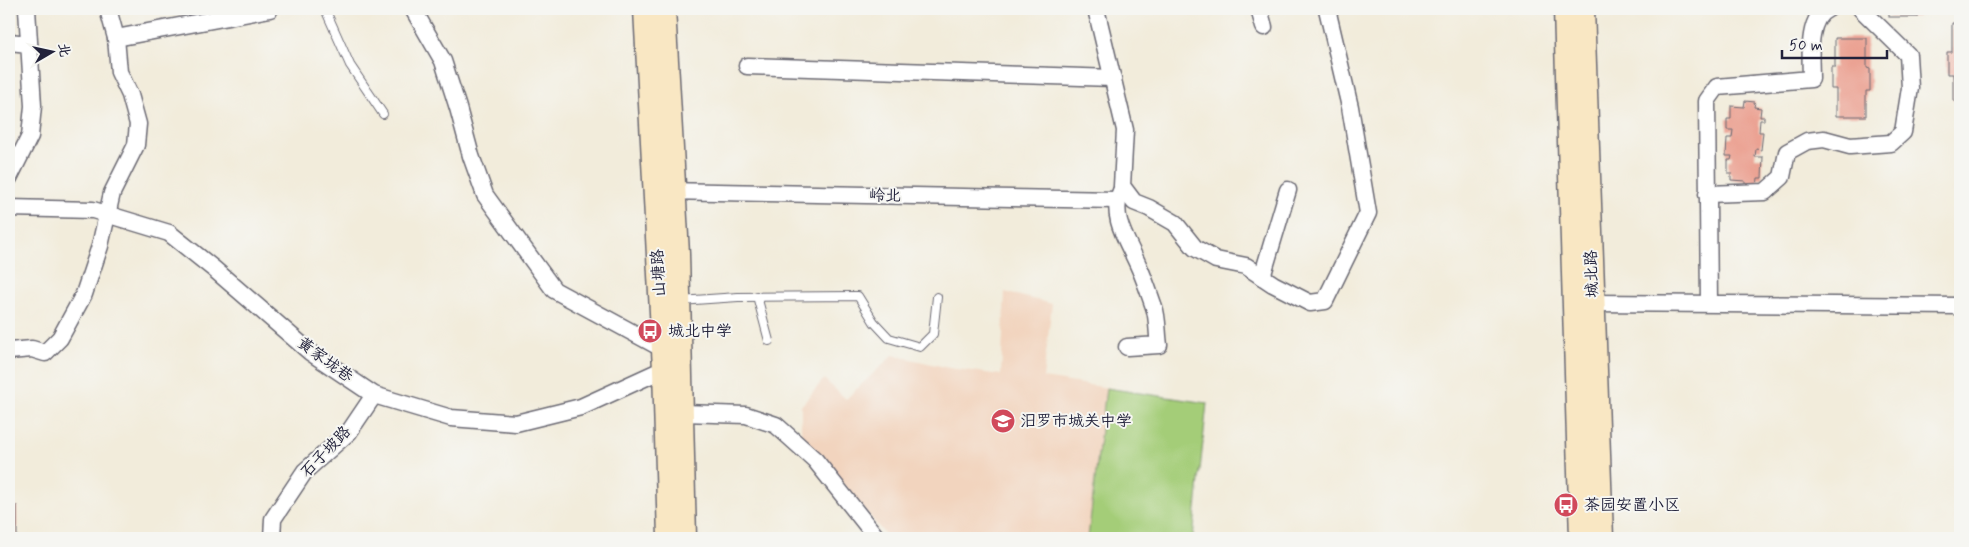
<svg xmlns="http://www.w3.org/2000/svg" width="1969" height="547" viewBox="0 0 1969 547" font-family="Mynerve,'LXGW WenKai TC',sans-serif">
<rect width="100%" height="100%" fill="#f6f6f2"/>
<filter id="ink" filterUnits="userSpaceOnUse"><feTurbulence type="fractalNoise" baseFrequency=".02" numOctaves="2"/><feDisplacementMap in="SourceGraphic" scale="10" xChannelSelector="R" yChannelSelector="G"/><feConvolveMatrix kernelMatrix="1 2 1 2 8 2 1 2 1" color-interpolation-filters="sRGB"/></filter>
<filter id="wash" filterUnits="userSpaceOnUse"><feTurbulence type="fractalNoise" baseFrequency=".0096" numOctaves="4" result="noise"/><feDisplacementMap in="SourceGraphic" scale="20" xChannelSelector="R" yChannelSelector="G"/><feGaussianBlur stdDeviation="1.12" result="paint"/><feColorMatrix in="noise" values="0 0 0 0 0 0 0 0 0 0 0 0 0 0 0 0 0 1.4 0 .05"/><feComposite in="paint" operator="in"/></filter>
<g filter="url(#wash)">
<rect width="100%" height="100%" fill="#f2ecdb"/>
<!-- built -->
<polygon fill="#f2d4be" points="1005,292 1052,304 1043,378 1207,403 1193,538 888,538 816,451 806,444 801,436 801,406 824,379 846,399 893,355 949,368 1001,375"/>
<!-- green -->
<polygon fill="#a4cd78" stroke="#63785a" points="1106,388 1207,403 1193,538 1088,538"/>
<g id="blocks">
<!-- building -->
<g fill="#eba293">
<rect x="1889" y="9" width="29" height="8"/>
<polygon points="1952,23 1960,23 1960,101 1953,101 1953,74 1947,74 1947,52 1952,52"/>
<polygon points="1835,38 1867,38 1867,68 1870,69 1870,91 1866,91 1866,116 1836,116 1836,89 1831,89 1831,67 1835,67"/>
<polygon points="1745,101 1755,102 1754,107 1761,108 1760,117 1764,117 1764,120 1760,120 1759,132 1763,132 1761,150 1756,149 1755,157 1763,157 1762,178 1758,178 1757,187 1745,186 1745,181 1731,180 1731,173 1728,173 1728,160 1731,160 1732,156 1726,156 1727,138 1732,138 1733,130 1727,130 1727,119 1731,119 1731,106 1744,107"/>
<rect x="9" y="506" width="8" height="32"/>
</g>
</g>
</g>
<g filter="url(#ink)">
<use href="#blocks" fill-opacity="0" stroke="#6b6973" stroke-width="1"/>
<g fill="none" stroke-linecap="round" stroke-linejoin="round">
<defs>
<g id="lane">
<polyline points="325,9 350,65 383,114"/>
<polyline points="757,296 769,341"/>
<polyline points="680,301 738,297 858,296 874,322 889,338 920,347 933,334 937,297"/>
</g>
<g id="street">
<polyline points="413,9 443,61 458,108 471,156 485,195 554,290 663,349"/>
<polyline points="1096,9 1125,130 1122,186 1134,202 1149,208 1175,223 1195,248 1216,260 1246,266 1273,284 1310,303 1325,301 1368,213 1350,107 1327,9"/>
<polyline points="1259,9 1264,27"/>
<polyline points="116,38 270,9"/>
<polyline points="9,42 29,44"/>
<polyline points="747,66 1113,78"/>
<polyline points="9,178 30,136 33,106 27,9"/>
<polyline points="664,191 1116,200"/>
<path d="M1121 191C1109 217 1129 243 1139 267 1145 280 1149 293 1154 307 1158 318 1157 333 1159 345L1127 347"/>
<polyline points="1707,194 1765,192 1782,177 1787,152 1807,141 1824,139 1850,146 1891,143 1903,132 1910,88 1908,55 1861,9"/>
<polyline points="9,208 93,210 169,233 214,269 310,352 374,395 451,418 516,423 581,407 664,369"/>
<polyline points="1262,277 1288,190"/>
<polyline points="1593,303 1960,306"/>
<path d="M1709 303 1707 101 1717 87 1811 79C1811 60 1806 18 1828 9"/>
<polyline points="9,351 32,349 45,353 60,338 84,294 100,246 112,193 136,145 138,124 130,95 119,72 116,38 108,9"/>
<polyline points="683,413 746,415 776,425 815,460 877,538"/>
<polyline points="272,538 273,519 305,471 349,432 374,395"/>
</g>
<g id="secondary">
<polyline points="645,9 664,369 669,538"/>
<polyline points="664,9 678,254 685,538"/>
<polyline points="1565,9 1581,538"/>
<polyline points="1583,9 1602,538"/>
</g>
</defs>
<!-- lane casing -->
<use href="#lane" stroke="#6b6973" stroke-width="10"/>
<!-- street casing -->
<use href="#street" stroke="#6b6973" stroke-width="19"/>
<!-- secondary casing -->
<use href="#secondary" stroke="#6b6973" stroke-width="25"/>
<!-- lane -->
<use href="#lane" stroke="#fff" stroke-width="8"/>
<!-- street -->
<use href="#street" stroke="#fff" stroke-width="16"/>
<!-- secondary -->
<use href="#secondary" stroke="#f9e7c3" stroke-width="22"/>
</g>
</g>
<!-- icons -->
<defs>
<symbol id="bus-disc" viewBox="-11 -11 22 22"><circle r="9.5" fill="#d1495b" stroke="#f6f6f2"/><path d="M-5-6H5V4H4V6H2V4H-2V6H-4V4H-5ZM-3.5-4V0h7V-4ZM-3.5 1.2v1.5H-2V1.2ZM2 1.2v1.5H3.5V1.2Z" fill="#fff"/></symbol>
<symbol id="school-disc" viewBox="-11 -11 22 22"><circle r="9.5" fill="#d1495b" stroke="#f6f6f2"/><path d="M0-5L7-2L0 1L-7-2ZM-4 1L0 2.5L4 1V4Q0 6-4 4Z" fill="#fff"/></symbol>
</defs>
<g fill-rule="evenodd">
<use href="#bus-disc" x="636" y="317" width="28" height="28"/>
<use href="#school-disc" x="989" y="407" width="28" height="28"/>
<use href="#bus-disc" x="1552" y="491" width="28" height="28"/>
</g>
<g text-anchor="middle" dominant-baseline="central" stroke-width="4" stroke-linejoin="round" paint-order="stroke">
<!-- street labels -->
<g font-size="16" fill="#22223b" stroke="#f6f6f2">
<text transform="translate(885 196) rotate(1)">岭北</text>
<text transform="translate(659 273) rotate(-93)">山塘路</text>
<text transform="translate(1592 274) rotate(-92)">城北路</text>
<text transform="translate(325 360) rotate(36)">黄家垅巷</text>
<text transform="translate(326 452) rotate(-46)">石子坡路</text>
</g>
<!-- poi labels -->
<g font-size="16" fill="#22223b" stroke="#f6f6f2" text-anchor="start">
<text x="668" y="331">城北中学</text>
<text x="1020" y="421">汨罗市城关中学</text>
<text x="1584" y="505">茶园安置小区</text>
</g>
</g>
<!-- margin -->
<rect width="1969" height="547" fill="none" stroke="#f6f6f2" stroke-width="30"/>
<!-- north arrow -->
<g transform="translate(52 52) rotate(81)" stroke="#f6f6f2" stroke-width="4" paint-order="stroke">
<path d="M0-4L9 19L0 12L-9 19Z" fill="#22223b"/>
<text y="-8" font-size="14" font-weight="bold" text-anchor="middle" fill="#22223b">北</text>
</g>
<!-- scale -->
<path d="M1782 50v8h105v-8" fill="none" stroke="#22223b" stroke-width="2.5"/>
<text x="1789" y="50" font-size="15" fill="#22223b" stroke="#f6f6f2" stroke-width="4" paint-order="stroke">50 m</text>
</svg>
